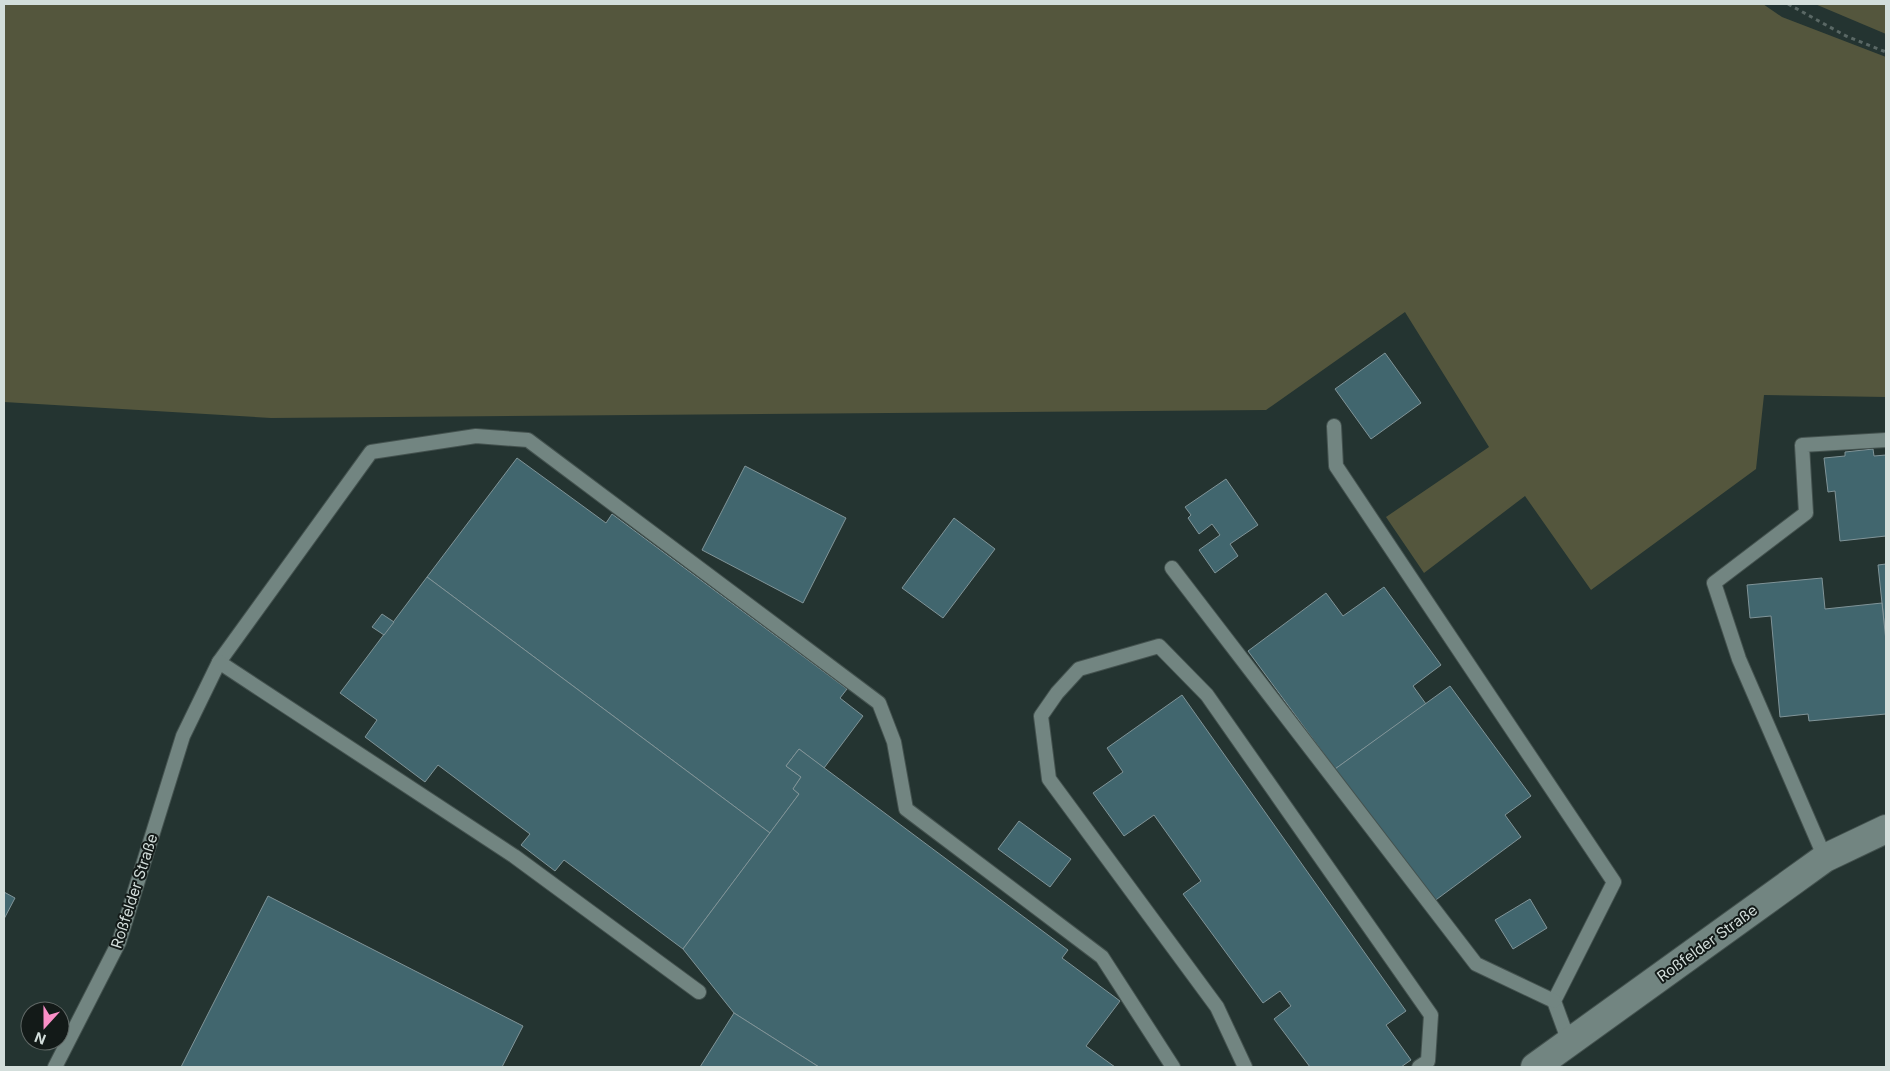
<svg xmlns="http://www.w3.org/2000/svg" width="1890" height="1071" viewBox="0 0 1890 1071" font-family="Inter,sans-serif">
<rect width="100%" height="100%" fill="#243431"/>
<!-- green -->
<g fill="#54563d">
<polygon points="4,4 1763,4 1782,17 1886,57 1886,397 1764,395 1756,469 1591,590 1525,496 1424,573 1386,517 1489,447 1405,312 1266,410 271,418 4,402"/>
<polygon points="1815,4 1886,4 1886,34"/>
</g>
<!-- building -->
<g fill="#41666e" stroke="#809498">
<polygon points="1385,353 1421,403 1371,439 1335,389"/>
<polygon points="1873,449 1874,456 1886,455 1886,536 1840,541 1835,491 1828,492 1824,458 1845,456 1845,452"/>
<polygon points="517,458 606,523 612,514 847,689 840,698 863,716 824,768 799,749 786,766 801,777 793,789 799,794 770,833 427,577"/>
<polygon points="745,466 846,518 803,603 702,550"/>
<polygon points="1226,479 1258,525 1230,544 1238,556 1215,573 1199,550 1220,535 1212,524 1199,534 1188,518 1191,515 1185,507"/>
<polygon points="954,518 995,549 943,618 902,588"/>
<polygon points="1886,564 1886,641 1878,565"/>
<polygon points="427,577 770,833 683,949 564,860 555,871 521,845 530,834 438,765 425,782 365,737 377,720 340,693"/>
<polygon points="1822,578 1825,609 1882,603 1886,641 1886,714 1809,721 1808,714 1780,717 1771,616 1750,618 1747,585"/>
<polygon points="1384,587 1441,665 1413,686 1426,704 1335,769 1248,651 1326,593 1343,616"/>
<polygon points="382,614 394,622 384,635 372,627"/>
<polygon points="1450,686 1531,796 1505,815 1521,837 1433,902 1335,769"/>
<polygon points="1182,695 1406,1011 1386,1025 1411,1060 1401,1067 1310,1067 1274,1019 1291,1006 1280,991 1263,1003 1183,894 1201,881 1154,815 1124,836 1093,793 1123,772 1107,748"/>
<polygon points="799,749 1068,950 1062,958 1120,1001 1086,1046 1115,1067 819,1067 734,1013 683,949 799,794 793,789 801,777 786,766"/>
<polygon points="1019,821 1071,859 1050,887 998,849"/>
<polygon points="4,892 15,898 4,919"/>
<polygon points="268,896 523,1026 502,1067 181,1067"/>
<polygon points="1530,899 1547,928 1513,949 1495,920"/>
<polygon points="734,1013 819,1067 700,1067"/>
</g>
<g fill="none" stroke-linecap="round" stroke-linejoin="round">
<defs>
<g id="service">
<polyline points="1334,426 1336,466 1614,882 1554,1001 1569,1042"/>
<polyline points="1172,568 1476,964 1554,1001"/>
<polyline points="219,662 371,452 476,436 528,440 879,703 894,742 906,809 1102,957 1173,1067"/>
<polyline points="1825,858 1739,659 1714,583 1806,513 1802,445 1886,440"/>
<polyline points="55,1067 119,942 183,736 219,662 514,856 699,992"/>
<polyline points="1245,1067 1217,1007 1049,779 1041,716 1057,693 1079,669 1159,646 1207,695 1431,1015 1428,1061 1419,1067"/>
</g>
<polyline id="minor" points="1535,1067 1825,858 1886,829"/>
</defs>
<!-- service casing -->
<use href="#service" stroke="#44524f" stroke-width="16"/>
<!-- minor casing -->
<use href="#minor" stroke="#44524f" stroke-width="30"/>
<!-- path -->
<polyline stroke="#5a6865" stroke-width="3" stroke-dasharray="4 4" stroke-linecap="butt" points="1788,4 1846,36 1886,52"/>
<!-- service -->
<use href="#service" stroke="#728581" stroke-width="14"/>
<!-- minor -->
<use href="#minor" stroke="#728581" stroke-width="28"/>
</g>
<g text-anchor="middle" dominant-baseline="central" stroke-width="4" stroke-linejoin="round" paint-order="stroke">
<!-- street labels -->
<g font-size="15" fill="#d3dedb" stroke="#131a18">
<text transform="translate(134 891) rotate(-72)">Roßfelder Straße</text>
<text transform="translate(1707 943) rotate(-36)">Roßfelder Straße</text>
</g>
</g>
<!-- border -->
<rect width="1890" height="1071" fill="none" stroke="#d3dedb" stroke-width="10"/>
<!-- north arrow -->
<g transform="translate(45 1026) rotate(201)"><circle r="24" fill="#131a18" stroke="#606866"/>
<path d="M0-4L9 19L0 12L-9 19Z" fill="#fa8fc7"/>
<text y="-8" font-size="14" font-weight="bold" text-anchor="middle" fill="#d3dedb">N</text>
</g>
</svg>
